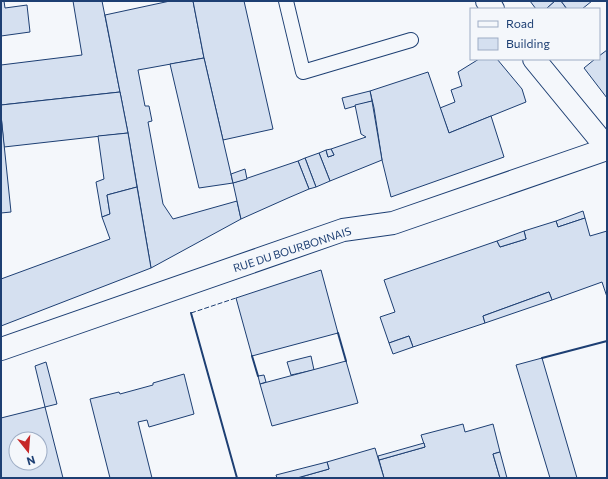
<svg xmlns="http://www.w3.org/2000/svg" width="608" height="479" viewBox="0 0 608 479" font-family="Commissioner,sans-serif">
<rect width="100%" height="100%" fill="#f4f7fb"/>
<!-- building -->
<g fill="#d5e0f0" stroke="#1d3f73" fill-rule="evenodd">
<polygon points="1,1 4,1 5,8 27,5 30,32 1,36"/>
<polygon points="73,1 102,1 120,92 1,105 1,65 82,55"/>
<polygon points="170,1 193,1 204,58 138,70 145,106 149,106 152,121 148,122 163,204 173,219 237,201 241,219 151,268 128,133 105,15"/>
<polygon points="193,1 244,1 273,129 223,140 204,58"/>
<polygon points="530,1 555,1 546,9 536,9"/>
<polygon points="555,1 561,1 567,9 546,9"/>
<polygon points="561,1 592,1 582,9 567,9"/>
<polygon points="607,50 607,98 584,68 595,59 599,59 599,56"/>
<polygon points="204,58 233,183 199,188 170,64"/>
<polygon points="479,59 497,59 522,89 526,102 449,133 440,108 455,102 451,90 462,86 458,72"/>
<polygon points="428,72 449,133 491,116 504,157 391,197 382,160 374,108 370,91"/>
<polygon points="370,91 372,101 345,109 342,98"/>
<polygon points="120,92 128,133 4,147 1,115 1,105"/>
<polygon points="372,101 382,160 330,181 319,153 326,150 328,157 334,155 331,149 366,137 361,134 355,105"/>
<polygon points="1,115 11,212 1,213"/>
<polygon points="128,133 137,187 107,195 110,214 102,217 96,182 104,179 98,136"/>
<polygon points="331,149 334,155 328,157 326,150"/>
<polygon points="319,153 330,181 316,187 305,158"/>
<polygon points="305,158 316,187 309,189 298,161"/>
<polygon points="298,161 309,189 288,198 241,219 233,183"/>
<polygon points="245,169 247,179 233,183 231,174"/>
<polygon points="137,187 151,268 1,326 1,279 110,239 102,217 110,214 107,195"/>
<polygon points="583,211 585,218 558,227 556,221"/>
<polygon points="585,218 590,236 607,231 607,297 602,282 552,300 549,292 483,316 485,323 413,347 409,336 389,343 380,317 395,312 384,280 497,241 500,247 526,239 524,231 556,221 558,227"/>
<polygon points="524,231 526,239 500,247 497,241"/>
<polygon points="321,270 338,333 252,356 236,298"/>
<polygon points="549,292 552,300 485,323 483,316"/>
<polygon points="409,336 413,347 393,354 389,343"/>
<polygon points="311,356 314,370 291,375 287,362"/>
<polygon points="542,358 577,478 550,478 516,365"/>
<polygon points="346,361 358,403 272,426 260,384"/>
<polygon points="46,362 57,404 45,407 35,366"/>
<polygon points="184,374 194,414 149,427 147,420 138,422 152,478 110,478 90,399 119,392 120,394 153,385 153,383"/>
<polygon points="264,375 266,382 260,384 258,376"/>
<path d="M45 407 63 478H1V418ZM16 439H40V463H16Z"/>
<polygon points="463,424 465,432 493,424 500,452 493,454 500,478 384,478 379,460 425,447 421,435"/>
<polygon points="424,443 425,447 379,460 378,456"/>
<polygon points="375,448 384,478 297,478 329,469 327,462"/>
<polygon points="500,452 507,478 500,478 493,454"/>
<polygon points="327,462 329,469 297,478 277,478 276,475"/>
</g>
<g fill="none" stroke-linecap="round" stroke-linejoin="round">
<defs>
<polyline id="lane" points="286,1 303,72 411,40"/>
<polyline id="street" points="1,349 343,230 393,223 607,149"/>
<g id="secondary">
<polyline points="487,1 493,9"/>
<polyline points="534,59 607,148"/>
</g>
</defs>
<!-- lane casing -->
<use href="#lane" stroke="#1d3f73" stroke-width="16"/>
<!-- street casing -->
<use href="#street" stroke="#1d3f73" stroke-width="24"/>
<!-- secondary casing -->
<use href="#secondary" stroke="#1d3f73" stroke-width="24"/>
<!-- lane -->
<use href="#lane" stroke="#f4f7fb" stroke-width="14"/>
<!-- street -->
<use href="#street" stroke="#f4f7fb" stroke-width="22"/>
<!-- secondary -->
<use href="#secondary" stroke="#f4f7fb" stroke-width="22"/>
<!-- fence -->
<polyline stroke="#1d3f73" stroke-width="1" stroke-dasharray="5 2" stroke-linecap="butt" points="191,313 236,298"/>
<!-- wall -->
<g stroke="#1d3f73" stroke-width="2">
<polyline points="191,313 237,478"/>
<polyline points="338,333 346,361"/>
<polyline points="252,356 258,376"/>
<polyline points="542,358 607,341"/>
</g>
</g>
<g text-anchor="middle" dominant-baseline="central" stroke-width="3" stroke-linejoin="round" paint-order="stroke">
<!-- street labels -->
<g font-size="11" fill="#1d3f73" stroke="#f4f7fb">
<text transform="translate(292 249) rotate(-18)">RUE DU BOURBONNAIS</text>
</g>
</g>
<!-- border -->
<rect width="608" height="479" fill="none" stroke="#1d3f73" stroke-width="4"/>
<!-- legend -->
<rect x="470" y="8" width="130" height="52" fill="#f4f7fb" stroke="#9eadc5"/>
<rect x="478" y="21" width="20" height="6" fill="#f4f7fb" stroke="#9eadc5"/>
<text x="506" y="28" font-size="12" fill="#1d3f73">Road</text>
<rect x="478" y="38" width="20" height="12" fill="#d5e0f0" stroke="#9eadc5"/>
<text x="506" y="48" font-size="12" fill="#1d3f73">Building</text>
<!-- north arrow -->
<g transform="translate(28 451) rotate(163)"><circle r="19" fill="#f4f7fb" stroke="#9eadc5"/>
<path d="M0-3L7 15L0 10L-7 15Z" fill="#c62828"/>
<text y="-6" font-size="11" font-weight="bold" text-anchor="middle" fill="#1d3f73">N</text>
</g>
</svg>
